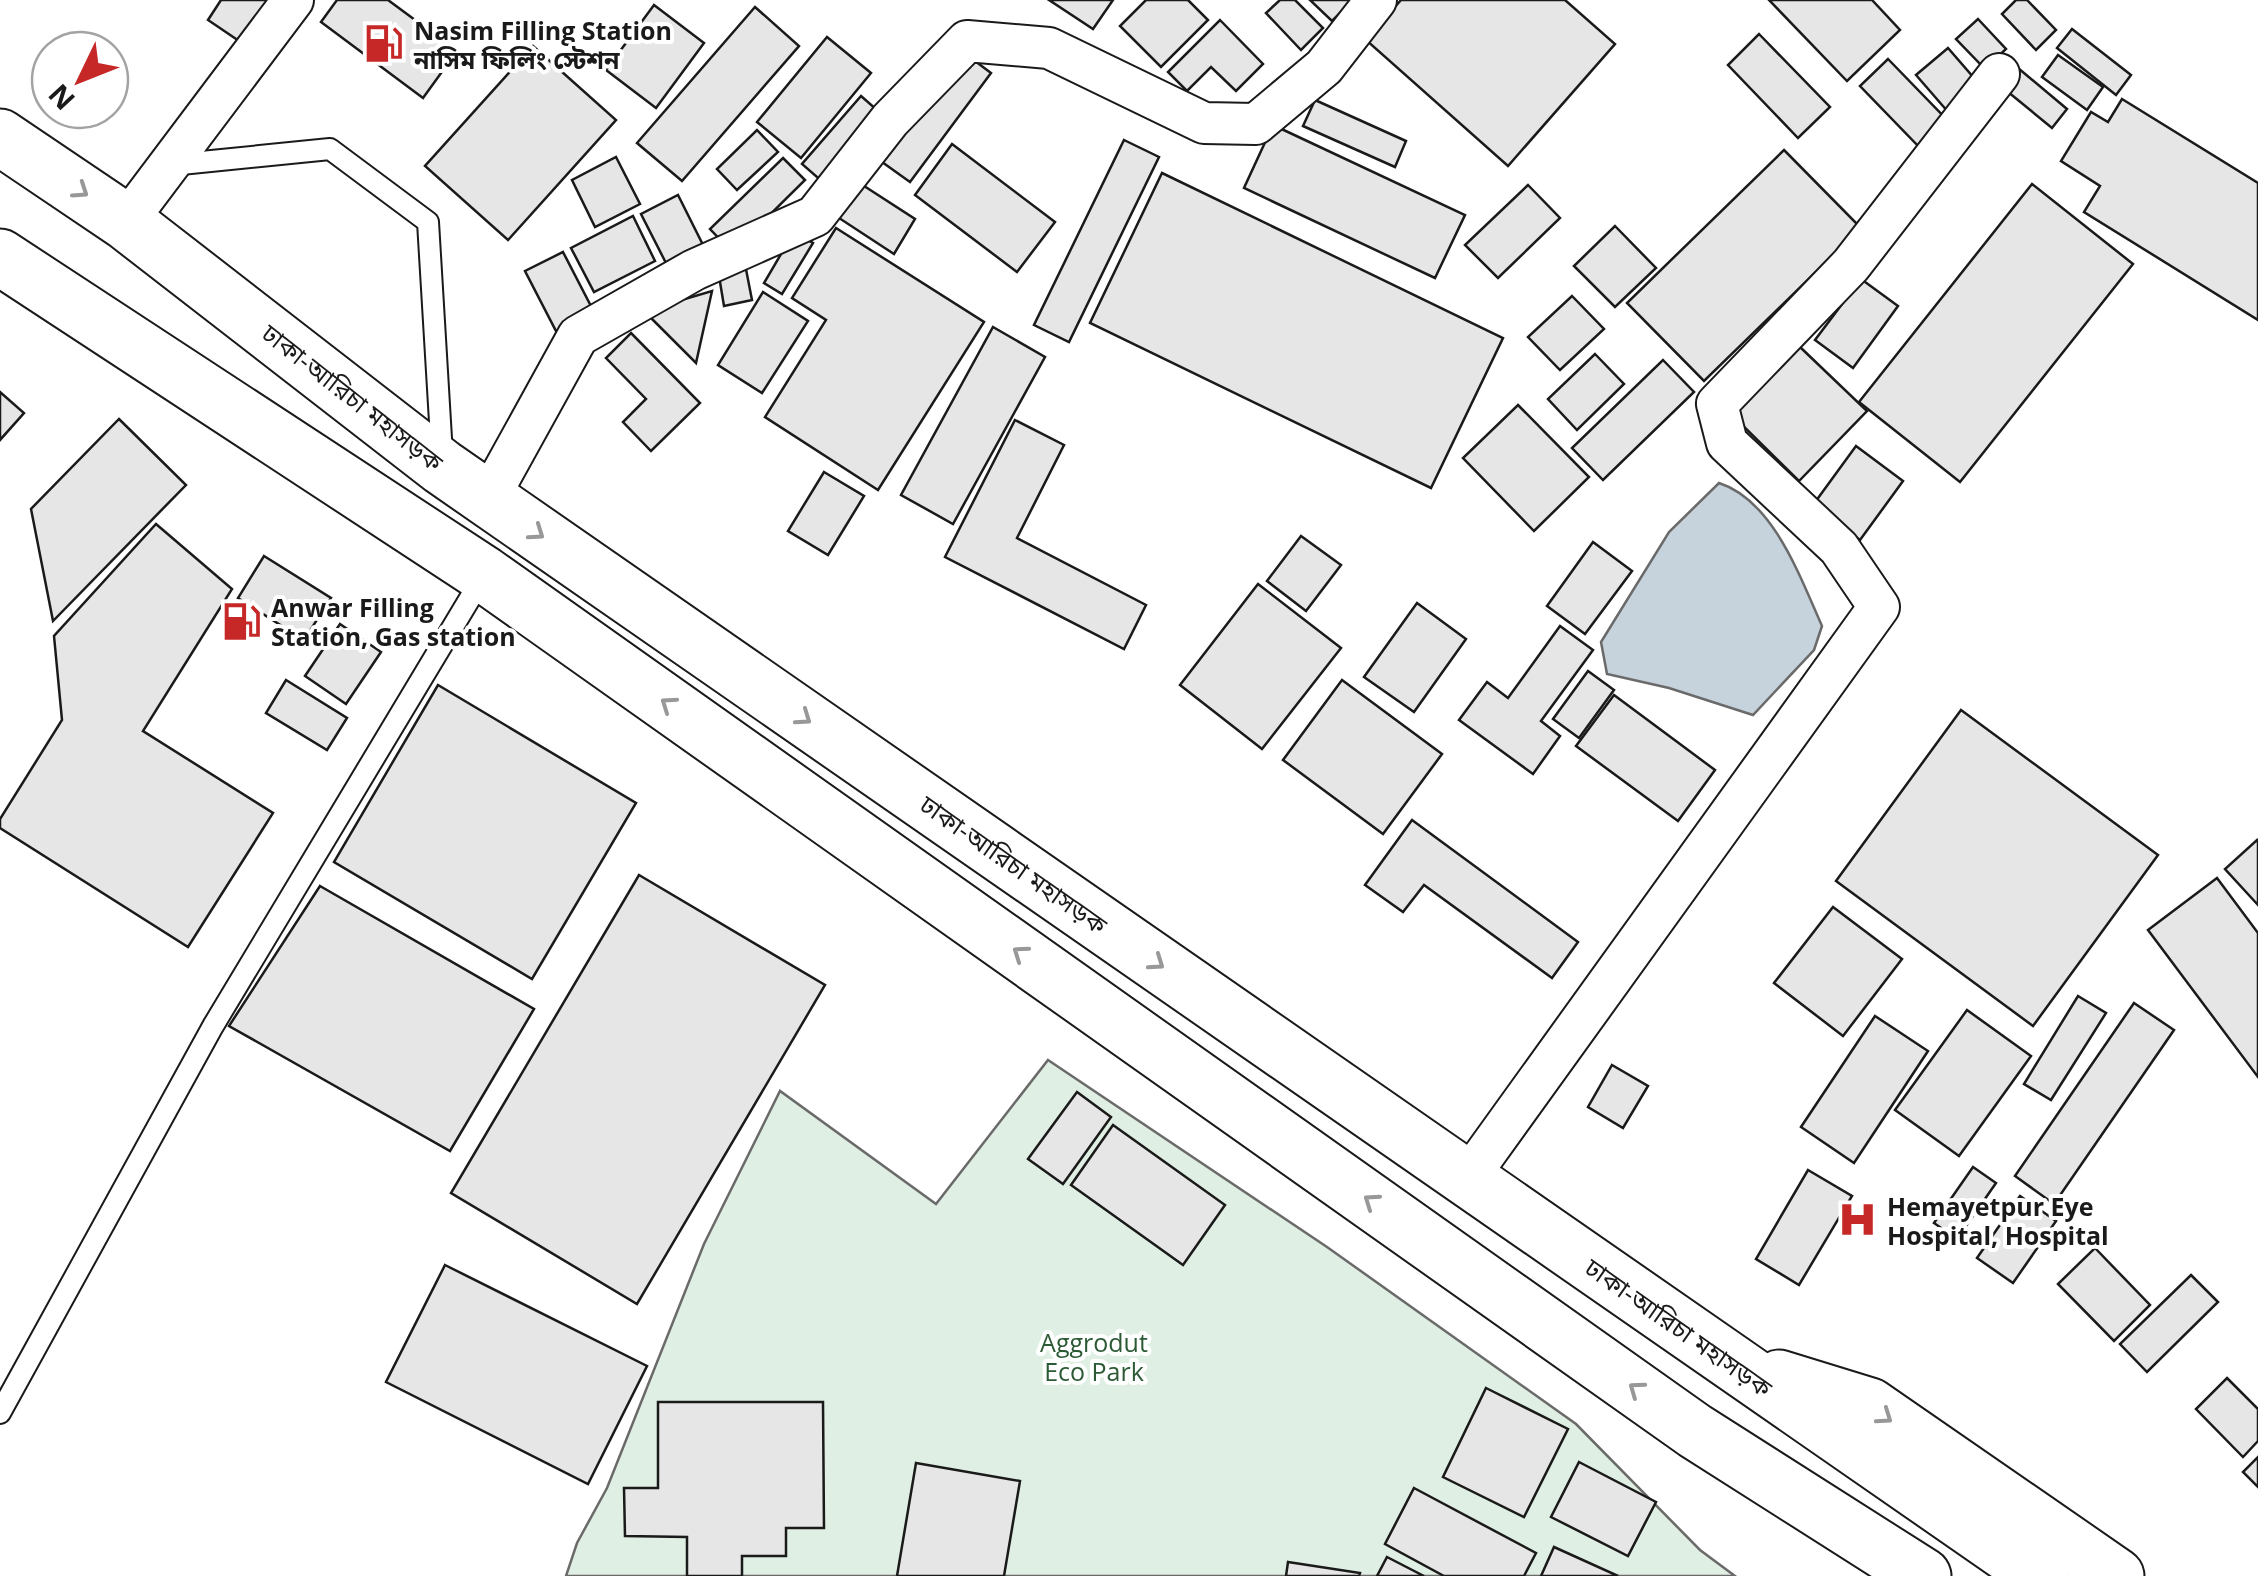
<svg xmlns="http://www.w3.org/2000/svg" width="2258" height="1576" viewBox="0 0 2258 1576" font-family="'Open Sans','Noto Sans Bengali',sans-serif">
<rect width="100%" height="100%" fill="#fff"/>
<!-- green -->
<polygon fill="#e0efe3" stroke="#6a6a6a" stroke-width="2.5" points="1048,1060 1327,1247 1576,1424 1700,1550 1735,1576 566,1576 577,1543 607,1488 704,1244 780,1091 936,1204"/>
<!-- water -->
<path fill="#c6d2dc" stroke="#6a6a6a" stroke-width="2.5" d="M1719 483C1773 500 1800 577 1822 626L1814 650 1753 715 1669 688 1607 674 1601 642 1669 532Z"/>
<!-- building -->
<g fill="#e6e6e6" stroke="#1a1a1a" stroke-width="2.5">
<polygon points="221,0 276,0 245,45 208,20"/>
<polygon points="337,0 388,0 457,51 423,98 321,22"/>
<polygon points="1049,0 1113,0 1093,29"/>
<polygon points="1146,0 1188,0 1208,20 1161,67 1120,26"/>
<polygon points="1280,0 1295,0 1323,28 1301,50 1266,13"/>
<polygon points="1310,0 1353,0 1332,21"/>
<polygon points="1401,0 1565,0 1615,44 1508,166 1366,40"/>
<polygon points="1769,0 1872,0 1900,30 1847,81"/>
<polygon points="2016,0 2027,0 2056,30 2036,50 2002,14"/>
<polygon points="654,5 704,43 656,108 606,70"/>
<polygon points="755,7 799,46 682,181 637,143"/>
<polygon points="1978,19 2006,49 1985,69 1956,39"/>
<polygon points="1220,20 1263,64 1236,91 1211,67 1187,91 1168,72"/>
<polygon points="2072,29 2131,75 2116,95 2057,48"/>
<polygon points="1759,34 1830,107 1798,138 1728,65"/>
<polygon points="827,37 871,73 801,158 757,122"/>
<polygon points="533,46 616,120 508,240 425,166"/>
<polygon points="1948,48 1980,85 1949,113 1916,75"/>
<polygon points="963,52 991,73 910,182 882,162"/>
<polygon points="2058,55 2103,87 2087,110 2042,77"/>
<polygon points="1888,59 1951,124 1923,151 1860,86"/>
<polygon points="2018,68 2067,109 2052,128 2002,87"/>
<polygon points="861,96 885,117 825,184 802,164"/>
<polygon points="2122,99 2258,183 2258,320 2084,212 2100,186 2061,161 2091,112 2108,122"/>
<polygon points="1315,100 1406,141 1395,167 1303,126"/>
<polygon points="1273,125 1465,215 1435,278 1244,188"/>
<polygon points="757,130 778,152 737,190 717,169"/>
<polygon points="1124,140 1159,157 1069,342 1034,325"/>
<polygon points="952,144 1055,222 1017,272 915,195"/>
<polygon points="1784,150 1861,228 1704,381 1627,303"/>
<polygon points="616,157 640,204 595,227 572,180"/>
<polygon points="783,158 805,180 732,252 710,229"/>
<polygon points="1162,173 1503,338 1431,488 1090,323"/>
<polygon points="861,184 915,219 894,254 839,218"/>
<polygon points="2032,184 2133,264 1960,482 1859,402"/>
<polygon points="1528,185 1560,218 1498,278 1465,245"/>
<polygon points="678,195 704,247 667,265 641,214"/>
<polygon points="633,216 655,261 594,292 571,248"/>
<polygon points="1615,226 1656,268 1615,307 1574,266"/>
<polygon points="836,228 984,322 878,490 765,417 826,320 792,298"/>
<polygon points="794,232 813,243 782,294 764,283"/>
<polygon points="563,252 594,312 556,331 525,271"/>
<polygon points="744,259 752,300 724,306 717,264"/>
<polygon points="1861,279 1898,306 1853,368 1815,340"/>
<polygon points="712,291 696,363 644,311"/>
<polygon points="763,292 808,321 762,393 718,365"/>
<polygon points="1572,296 1604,329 1560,370 1528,337"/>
<polygon points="993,327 1045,357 953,524 901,495"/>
<polygon points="631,333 700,403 651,451 623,422 646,399 606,358"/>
<polygon points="1800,347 1867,411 1799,481 1733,416"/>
<polygon points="1595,354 1624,384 1577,430 1548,399"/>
<polygon points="1663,360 1694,392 1603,480 1572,448"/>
<polygon points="0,392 24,413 0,440"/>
<polygon points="1518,405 1589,477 1534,531 1463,458"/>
<polygon points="119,419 186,485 53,621 31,509"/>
<polygon points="1015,420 1064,445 1017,538 1146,605 1124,649 945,557"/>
<polygon points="1856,446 1903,481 1860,540 1813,505"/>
<polygon points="824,472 864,496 828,555 788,531"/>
<polygon points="156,524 232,589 143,731 273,813 188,947 0,828 0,819 62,720 54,636"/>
<polygon points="1301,536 1341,565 1306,611 1267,581"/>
<polygon points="1593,542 1632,571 1585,634 1547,606"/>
<polygon points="264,556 331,598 304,640 238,598"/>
<polygon points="1258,584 1341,648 1262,749 1180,685"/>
<polygon points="1417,603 1466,639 1414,712 1364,677"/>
<polygon points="340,624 381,652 346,704 305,676"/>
<polygon points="1560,626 1593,650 1541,721 1560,736 1533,774 1459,720 1487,682 1508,698"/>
<polygon points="1588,671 1614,690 1579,738 1553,719"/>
<polygon points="286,680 347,718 327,750 266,713"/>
<polygon points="1342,680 1442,754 1383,834 1283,760"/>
<polygon points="438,685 636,803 532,979 334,862"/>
<polygon points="1614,695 1715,770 1678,821 1576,746"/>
<polygon points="1961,710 2158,855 2033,1026 1836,881"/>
<polygon points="1412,820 1578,942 1552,978 1424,885 1403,912 1365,885"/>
<polygon points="2257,840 2258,842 2258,905 2225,869"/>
<polygon points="639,875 825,985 637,1304 451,1193"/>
<polygon points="2217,878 2258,933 2258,1077 2148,930"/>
<polygon points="320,886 534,1009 450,1151 229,1026"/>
<polygon points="1833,907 1902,959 1843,1036 1774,983"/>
<polygon points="2078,996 2106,1013 2051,1100 2024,1084"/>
<polygon points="2134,1003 2174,1030 2054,1204 2015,1176"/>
<polygon points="1967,1010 2031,1056 1959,1156 1895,1110"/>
<polygon points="1875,1016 1928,1051 1854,1163 1801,1127"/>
<polygon points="1612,1065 1648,1086 1623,1128 1588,1107"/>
<polygon points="1077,1092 1111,1117 1063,1184 1028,1159"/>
<polygon points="1113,1125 1225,1205 1183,1265 1071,1185"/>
<polygon points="1973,1167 1996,1183 1957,1239 1934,1223"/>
<polygon points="1808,1170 1852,1196 1799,1285 1756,1259"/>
<polygon points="2020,1196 2056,1221 2013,1283 1977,1258"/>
<polygon points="2095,1248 2150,1305 2114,1341 2058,1284"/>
<polygon points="445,1265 647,1366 588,1484 386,1382"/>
<polygon points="2191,1275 2218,1302 2147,1372 2120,1344"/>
<polygon points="2227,1378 2258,1409 2258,1441 2243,1457 2196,1409"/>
<polygon points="1486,1388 1568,1429 1524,1517 1443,1477"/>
<polygon points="658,1402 823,1402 824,1528 786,1528 786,1556 742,1556 742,1576 687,1576 687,1537 625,1536 624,1488 658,1488"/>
<polygon points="2258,1457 2258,1487 2243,1472"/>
<polygon points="1579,1462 1656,1502 1628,1556 1551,1517"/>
<polygon points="916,1463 1020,1481 1004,1576 897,1576"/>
<polygon points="1414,1488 1536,1553 1524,1576 1444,1576 1385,1544"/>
<polygon points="1554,1547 1618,1576 1541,1576"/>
<polygon points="1387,1557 1424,1576 1377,1576"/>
<polygon points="1288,1562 1360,1573 1359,1576 1286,1576"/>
</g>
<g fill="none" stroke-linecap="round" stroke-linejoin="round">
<defs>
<g id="lane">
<polyline points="171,165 330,149 428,222 442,455"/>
<polyline points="0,1413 213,1026 484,575"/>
</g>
<g id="street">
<polyline points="126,222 293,0"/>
<polyline points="488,499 578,336 694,270 815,216 890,120 967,41 1049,48 1204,123 1256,124 1324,67 1376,0"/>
<polyline points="1467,1179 1879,607 1839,548 1727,443 1717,404 1851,265 1999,74"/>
</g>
<g id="highway">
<polyline points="0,137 126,222 442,467 2040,1576"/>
<polyline points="0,257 484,574 1695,1431 1923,1576"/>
<polyline points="1779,1378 1870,1406 2116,1576"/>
</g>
</defs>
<!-- lane casing -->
<use href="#lane" stroke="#1a1a1a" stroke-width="24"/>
<!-- street casing -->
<use href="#street" stroke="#1a1a1a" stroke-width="44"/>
<!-- highway casing -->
<use href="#highway" stroke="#1a1a1a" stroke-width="59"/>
<!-- lane -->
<use href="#lane" stroke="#fff" stroke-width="20"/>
<!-- street -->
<use href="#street" stroke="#fff" stroke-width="40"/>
<!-- highway -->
<use href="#highway" stroke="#fff" stroke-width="55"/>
</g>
<!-- one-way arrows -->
<defs><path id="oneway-chevron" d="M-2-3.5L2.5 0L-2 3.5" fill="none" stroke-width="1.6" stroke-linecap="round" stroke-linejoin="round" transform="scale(2.5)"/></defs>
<g stroke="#989898">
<use href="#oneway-chevron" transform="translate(81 191) rotate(34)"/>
<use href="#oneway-chevron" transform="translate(537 533) rotate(35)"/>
<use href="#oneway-chevron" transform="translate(668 704) rotate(-145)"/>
<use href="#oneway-chevron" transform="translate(804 718) rotate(35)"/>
<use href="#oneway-chevron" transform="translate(1020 953) rotate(-145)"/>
<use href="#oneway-chevron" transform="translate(1157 963) rotate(35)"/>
<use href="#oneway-chevron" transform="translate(1371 1201) rotate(-145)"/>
<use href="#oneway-chevron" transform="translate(1636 1389) rotate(-144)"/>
<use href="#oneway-chevron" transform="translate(1885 1417) rotate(35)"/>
</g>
<!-- icons -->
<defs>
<symbol id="fuel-bare" viewBox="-9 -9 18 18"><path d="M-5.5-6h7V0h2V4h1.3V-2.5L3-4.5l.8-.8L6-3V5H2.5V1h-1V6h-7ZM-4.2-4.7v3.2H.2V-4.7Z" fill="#c62828" stroke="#fff" stroke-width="2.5" paint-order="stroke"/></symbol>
<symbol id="hospital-bare" viewBox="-9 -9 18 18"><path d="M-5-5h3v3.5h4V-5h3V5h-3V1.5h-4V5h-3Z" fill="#c62828" stroke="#fff" stroke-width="2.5" paint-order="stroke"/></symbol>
</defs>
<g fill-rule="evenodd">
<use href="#fuel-bare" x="356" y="16" width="55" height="55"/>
<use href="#fuel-bare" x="214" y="594" width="55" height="55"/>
<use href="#hospital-bare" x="1830" y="1192" width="55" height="55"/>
</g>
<g text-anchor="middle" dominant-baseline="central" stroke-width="8" stroke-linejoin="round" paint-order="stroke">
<!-- poi labels -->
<g font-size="25" font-weight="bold" fill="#1a1a1a" stroke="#fff" text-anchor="start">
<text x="414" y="30">Nasim Filling Station<tspan x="414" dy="29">নাসিম ফিলিং স্টেশন</tspan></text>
<text x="271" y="607">Anwar Filling<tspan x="271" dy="29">Station, Gas station</tspan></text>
<text x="1887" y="1206">Hemayetpur Eye<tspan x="1887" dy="29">Hospital, Hospital</tspan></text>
</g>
<!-- street labels -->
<g font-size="25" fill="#1a1a1a" stroke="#fff">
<text transform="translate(353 397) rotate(38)">ঢাকা-আরিচা মহাসড়ক</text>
<text transform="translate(1014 864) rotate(35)">ঢাকা-আরিচা মহাসড়ক</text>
<text transform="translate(1679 1327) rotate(35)">ঢাকা-আরিচা মহাসড়ক</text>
</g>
<!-- park labels -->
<g font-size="25" fill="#2b5a34" stroke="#fff">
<text x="1094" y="1342">Aggrodut<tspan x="1094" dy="29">Eco Park</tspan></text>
</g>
</g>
<!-- north arrow -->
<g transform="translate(80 80) rotate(227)"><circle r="48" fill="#ffffff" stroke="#a3a3a3" stroke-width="2.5"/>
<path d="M0-8L18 38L0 25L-18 38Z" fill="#c62828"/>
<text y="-15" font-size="28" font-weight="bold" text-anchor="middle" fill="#1a1a1a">N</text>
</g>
</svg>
